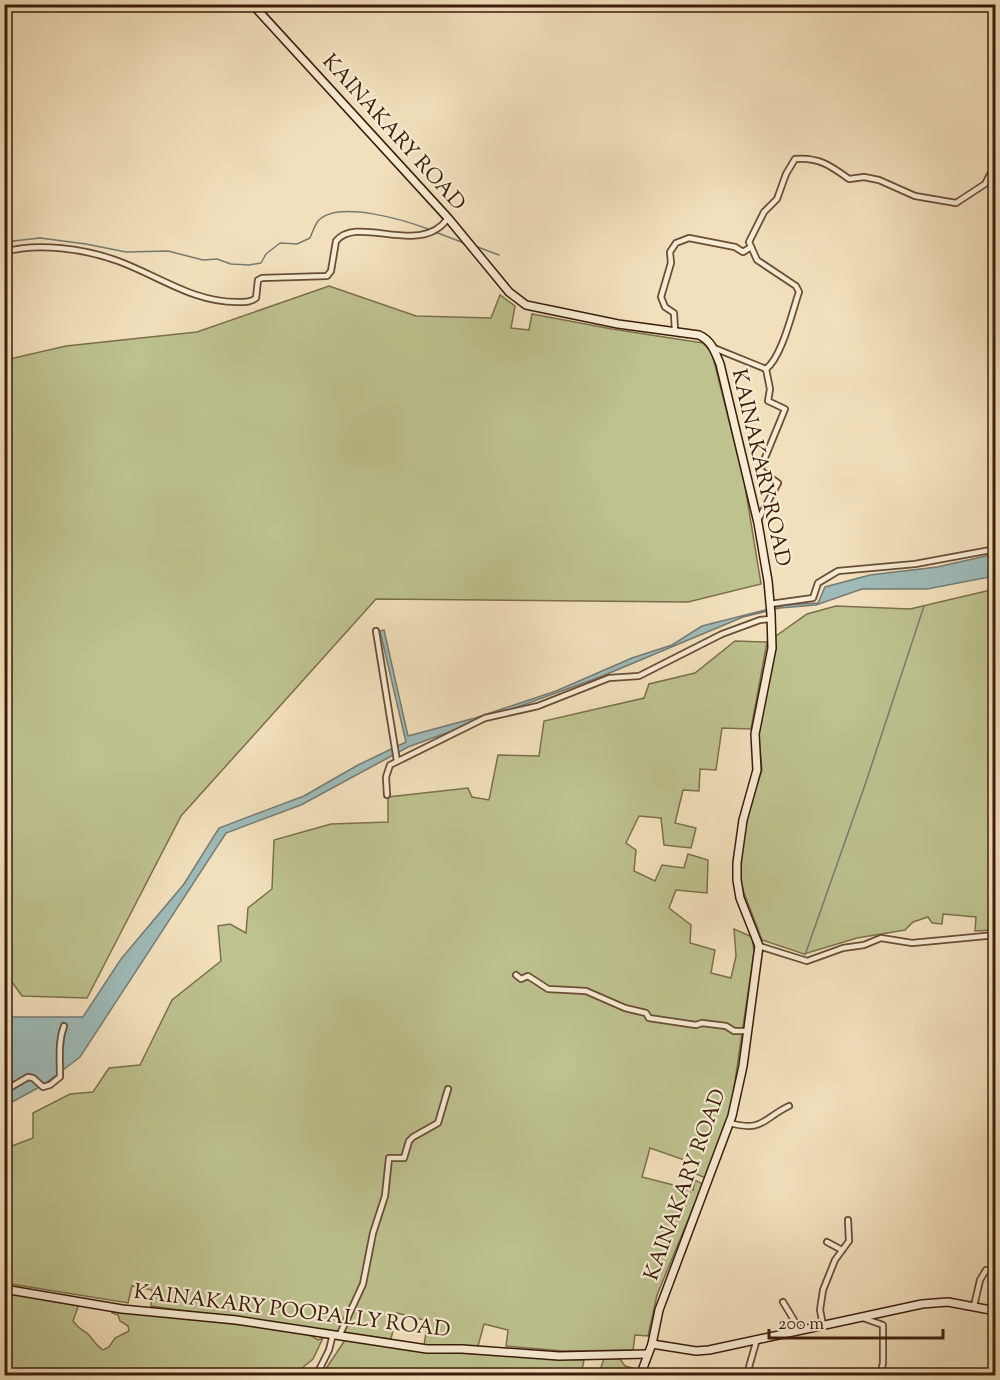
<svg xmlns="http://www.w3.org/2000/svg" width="1000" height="1380" viewBox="0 0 1000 1380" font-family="'Sorts Mill Goudy',serif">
<rect width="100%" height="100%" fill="#f2e0bc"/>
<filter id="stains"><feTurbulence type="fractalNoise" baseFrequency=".00333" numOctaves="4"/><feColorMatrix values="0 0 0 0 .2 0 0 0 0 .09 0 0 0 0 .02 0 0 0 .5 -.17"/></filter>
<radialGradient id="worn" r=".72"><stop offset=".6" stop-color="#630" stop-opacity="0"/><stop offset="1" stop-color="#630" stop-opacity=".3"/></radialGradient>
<!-- green -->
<g fill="#bdc28f" stroke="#7c6f4c" stroke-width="1.5">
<polygon points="329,286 416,316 491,318 500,295 515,306 511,328 529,330 532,314 612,329 703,343 712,353 744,480 761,584 688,602 376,599 181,816 87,998 22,996 4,971 5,360 66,346 197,332"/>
<polygon points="995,589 995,930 975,931 976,917 943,914 942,924 932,923 928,917 913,922 905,930 857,938 804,954 762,940 744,893 740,878 742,846 748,812 762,770 758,732 776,636 807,614 836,606 910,609"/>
<polygon points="735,641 767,642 751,729 722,728 716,770 700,769 699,791 683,790 675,823 696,828 691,848 664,845 661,818 639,816 626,843 636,850 634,871 655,881 662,865 684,868 688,854 708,860 707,893 676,890 669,908 691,925 690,943 715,950 711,973 731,978 736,956 734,929 752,937 754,952 731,1108 706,1178 696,1174 696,1164 650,1148 642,1177 693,1190 695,1180 703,1184 657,1295 648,1336 635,1335 633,1350 563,1351 506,1346 508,1330 484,1324 478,1346 424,1345 428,1321 397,1313 391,1339 151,1306 152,1290 132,1286 128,1303 5,1283 4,1149 33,1138 33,1113 70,1094 93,1092 109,1068 140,1065 172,1000 221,961 218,926 230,924 246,933 248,908 272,889 274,840 331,824 388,822 388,797 468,788 472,797 489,800 498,755 539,756 544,721 644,698 649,684 695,673"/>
<path d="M4 1291 79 1304 73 1321C80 1331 83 1329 89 1335 93 1340 96 1345 103 1350L109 1347 115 1338 129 1331 128 1326 120 1321 118 1315 112 1313 113 1309 259 1327 310 1335 318 1340 323 1338 313 1359 301 1369 298 1375H5Z"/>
<polygon points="345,1340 411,1350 584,1360 581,1375 321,1376"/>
<polygon points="604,1359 620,1359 625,1366 633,1368 630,1375 591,1375 598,1375"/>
</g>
<!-- water -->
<polygon fill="#9ebbb9" stroke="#767b73" stroke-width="1.5" points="995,554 995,576 927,589 862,589 816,605 780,608 743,617 600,677 408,747 301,805 226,833 80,1057 43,1085 5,1106 5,1017 83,1017 121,959 184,884 219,828 304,796 358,765 406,742 380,631 384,630 408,736 475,718 556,691 632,658 672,645 702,626 785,605 818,603 825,587 870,575 937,567"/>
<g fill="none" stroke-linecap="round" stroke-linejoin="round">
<!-- stream -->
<g stroke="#767b73" stroke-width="1.5">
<polyline points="435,232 464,243"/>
<path d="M4 242 40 238 86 244 126 252 168 251 203 260 217 259 231 264 249 265 261 263 266 254 280 243 297 244 310 238C312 233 315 225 318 221 338 199 407 221 431 230"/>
<polyline points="475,246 499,255"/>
<polyline points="805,955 866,782 924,606"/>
</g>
<defs>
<g id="street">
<path d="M4 252C38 242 85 249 118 261 159 276 194 303 239 302 246 302 251 302 256 298L258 280 262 278 327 276 331 271 336 241C358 214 421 258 448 218"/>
<polyline points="675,331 674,313 665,307 661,297 671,263 670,252 676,243 689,238 735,247 743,252 751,247"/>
<path d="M714 348 766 369C782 357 792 312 799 292L796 286 757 260 749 242 764 212 777 199 786 174 795 159C818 157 830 165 849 179L864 177 879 180 915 196 956 203 985 184 996 163"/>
<polyline points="758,520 778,483 760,470 785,409 768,401 770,389 766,369"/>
<polyline points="770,604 813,598 818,583 838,571 915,564 996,549"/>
<polyline points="376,631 397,761"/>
<polyline points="387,795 386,777 390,765 485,718 538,706 609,678 639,676 722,634 760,620 771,619"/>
<polyline points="759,946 807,961 843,948 864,945 881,938 912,943 996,935"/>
<polyline points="516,975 521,979 528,976 548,989 586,991 625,1008 646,1013 649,1018 696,1025 702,1023 726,1026 734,1031 748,1031"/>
<path d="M4 1091 28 1077 33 1078 43 1087 50 1085 60 1077C60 1059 58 1042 64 1026"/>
<path d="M729 1123C764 1132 762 1119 789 1106"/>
<polyline points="827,1242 842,1250"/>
<polyline points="783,1302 800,1330"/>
<polyline points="974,1306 980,1280 986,1270 996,1270"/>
<polyline points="863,1318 883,1325 883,1363 880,1376"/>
<polyline points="823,1325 820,1310 823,1290 835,1260 849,1241 848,1220"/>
<polyline points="340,1334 363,1284 373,1233 385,1196 389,1158 404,1158 409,1141 413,1137 438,1123 448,1089"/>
<polyline points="749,1367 757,1339"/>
<polyline points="316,1376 329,1350 333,1334"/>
</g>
<g id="secondary">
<path d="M252 4 448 218 509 292 526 305 618 324 699 335C712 341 715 352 720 364L758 523 768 581 771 614 772 648 755 734 757 770 743 820 737 863V880L740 898 759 946 743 1066 732 1116 659 1310 652 1344 640 1376"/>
<polyline points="4,1289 122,1309 236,1320 427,1349 462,1349 559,1356 648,1354"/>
<polyline points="652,1344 696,1351 709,1350 922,1304 948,1302 996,1311"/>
</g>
</defs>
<!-- street casing -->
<use href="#street" stroke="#694d36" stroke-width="8"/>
<!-- secondary casing -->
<use href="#secondary" stroke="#3b1c0a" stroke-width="10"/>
<!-- street -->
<use href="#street" stroke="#f7ebd3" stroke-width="4.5"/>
<!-- secondary -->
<use href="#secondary" stroke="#f7ebd3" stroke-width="7"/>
</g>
<g text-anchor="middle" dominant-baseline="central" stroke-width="4.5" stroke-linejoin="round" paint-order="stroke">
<!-- street labels -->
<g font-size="21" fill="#3b1c0a" stroke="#f7ebd3">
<text transform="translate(393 133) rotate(48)">KAINAKARY ROAD</text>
<text transform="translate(760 468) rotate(77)">KAINAKARY ROAD</text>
<text transform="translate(686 1185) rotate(-70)">KAINAKARY ROAD</text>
<text transform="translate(292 1312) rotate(7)">KAINAKARY POOPALLY ROAD</text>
</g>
</g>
<!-- margin -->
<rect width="1000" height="1380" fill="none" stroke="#f2e0bc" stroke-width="24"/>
<rect x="6" y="6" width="988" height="1368" fill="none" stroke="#3b1c0a" stroke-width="3"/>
<rect x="12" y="12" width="976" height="1356" fill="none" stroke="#3b1c0a" stroke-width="1.5"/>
<!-- scale -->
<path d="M769 1329v9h174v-9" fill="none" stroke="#3b1c0a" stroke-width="3"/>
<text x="778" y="1329" font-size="18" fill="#3b1c0a" stroke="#f7ebd3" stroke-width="4.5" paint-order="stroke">200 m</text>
<rect width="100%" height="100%" filter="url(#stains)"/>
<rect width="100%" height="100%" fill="url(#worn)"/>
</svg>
